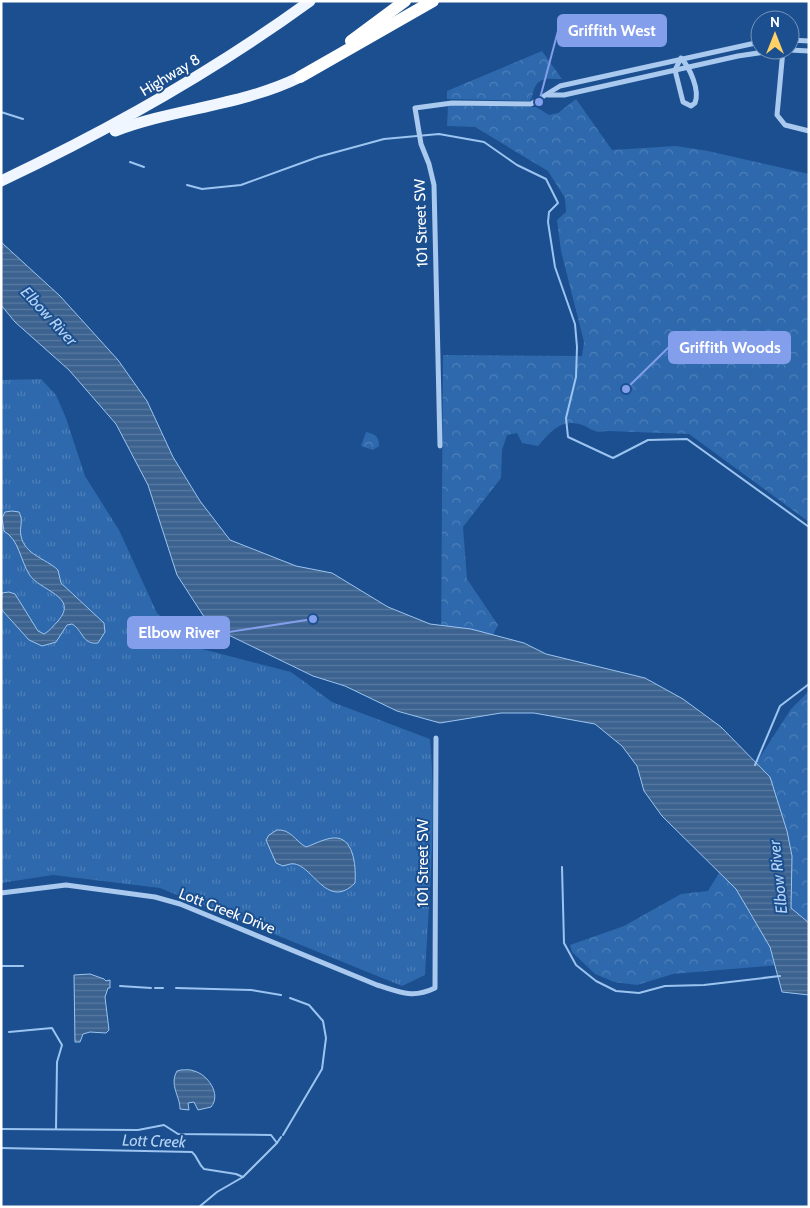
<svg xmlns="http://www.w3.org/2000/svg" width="810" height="1208" viewBox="0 0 810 1208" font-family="Cabin,sans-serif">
<defs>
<pattern id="grass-tufts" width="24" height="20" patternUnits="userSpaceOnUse" patternTransform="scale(1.25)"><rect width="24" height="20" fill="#2e69ad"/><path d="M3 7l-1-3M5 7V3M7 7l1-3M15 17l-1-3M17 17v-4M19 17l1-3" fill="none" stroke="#4d80b9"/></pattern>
<pattern id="park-crowns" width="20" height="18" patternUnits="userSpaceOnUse" patternTransform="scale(1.25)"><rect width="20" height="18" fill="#2e69ad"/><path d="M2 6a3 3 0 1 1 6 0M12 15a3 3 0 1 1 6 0" fill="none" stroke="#4d80b9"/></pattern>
<pattern id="water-rules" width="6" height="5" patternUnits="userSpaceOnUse" patternTransform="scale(1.25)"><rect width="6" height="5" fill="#3c6290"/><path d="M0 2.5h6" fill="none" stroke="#597aa1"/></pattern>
</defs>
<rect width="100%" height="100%" fill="#1b4f8f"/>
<!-- grass -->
<path fill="url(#grass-tufts)" d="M41 379 56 395 66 418 85 476 119 530 157 613 198 648 291 672 332 702 430 739C437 817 429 897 425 975L402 986 160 888 53 875 1 883V380Z"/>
<!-- park -->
<g fill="url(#park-crowns)">
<path d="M542 51 562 79C550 79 539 76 534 89 532 94 533 97 530 101L447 99V91Z"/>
<path d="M576 99 612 150 676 146 708 151 809 174V522L689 434 607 431C597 433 594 431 585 426 563 417 552 430 538 446L522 443 517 433 507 435 502 450 501 478 463 527 467 579 498 625 489 643 441 648 443 355 582 356 584 342 561 251 557 220 566 212 565 198 548 171 475 127 447 126 448 105 536 107 549 115 558 113Z"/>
<path d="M366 432C375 434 379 436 379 446L373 450 361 446Z"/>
<polygon points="809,691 809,970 790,964 673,974 637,985 614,982 595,974 572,952 570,945 624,926 681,894 708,891 725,863 736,794 791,709"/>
</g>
<!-- water -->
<g fill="url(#water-rules)" stroke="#9cc4f0">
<polygon points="1,242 60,296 118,360 147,401 173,457 200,501 230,540 296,566 332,573 388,607 430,624 471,629 524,643 546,654 645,678 683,699 721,727 770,777 787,831 792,856 791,908 809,923 809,995 782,992 770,947 736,889 662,816 644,791 637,766 622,746 595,724 534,713 501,713 440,723 397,711 345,686 313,676 210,626 177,575 148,485 116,424 69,370 15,322 1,305"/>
<path d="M12 511 19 512C24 521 19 527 21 536 25 555 45 558 58 570L61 583 104 623 105 632 98 643C82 645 83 630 72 624L67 625 56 642 42 646 29 640 1 609 2 593 9 592 15 594 38 631 44 634C50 631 53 626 58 621 80 596 39 591 29 574 20 559 19 540 4 531L2 518 5 512Z"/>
<path d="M277 830C291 829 295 841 306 847 315 844 327 837 337 838 355 840 356 870 355 883 328 910 314 868 295 864 291 863 287 865 283 866L276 863 266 840 269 835Z"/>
<polygon points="90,974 104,979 106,981 110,980 110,988 108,988 105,997 109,1030 106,1033 90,1032 83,1034 80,1042 75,1042 74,975"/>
<path d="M181 1070C185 1070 190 1069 194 1071 207 1074 222 1094 211 1107L198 1110 194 1102 188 1103 189 1110 180 1109C180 1096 169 1085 177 1071Z"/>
</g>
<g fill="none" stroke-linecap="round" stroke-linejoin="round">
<!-- stream -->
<g stroke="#9cc4f0" stroke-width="2">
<polyline points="1,112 23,119"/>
<polyline points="130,162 144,167"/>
<polyline points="187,185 202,189 241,185 318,157 384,139 439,134 484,142 517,165 546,179 558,203 549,212 548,222 555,267 575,324 577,347 576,377 566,418 568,437 613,458 648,440 687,439 809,527"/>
<polyline points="755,765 780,706 809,684"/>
<polyline points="562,867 564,943 576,965 596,981 616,991 639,993 665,986 704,985 780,976"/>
<polyline points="1,966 23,966"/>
<polyline points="120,986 151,988"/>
<polyline points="155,988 163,988"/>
<polyline points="176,988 251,990 281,995"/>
<polyline points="9,1032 52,1028 62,1045 57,1062 56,1129"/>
<polyline points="1,1129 138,1130 164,1125 178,1134 271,1135 277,1143"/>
<polyline points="283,1135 322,1069 326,1038 323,1021 309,1005 290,998"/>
<path d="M1 1148 192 1152C198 1157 198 1164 204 1169L236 1174 243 1177"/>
<polyline points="199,1207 217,1192 243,1177 277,1143 281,1137"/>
</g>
<!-- street -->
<g stroke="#a9c9ee" stroke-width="5">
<polyline points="790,40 809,41"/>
<polyline points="783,50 777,115 785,125 809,131"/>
<polyline points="790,50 809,51"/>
<path d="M681 58C690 68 700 90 695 103L691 106 683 102 675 70Z"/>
<polyline points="548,95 564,95 738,56 778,50"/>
<polyline points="440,446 434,185 429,164 421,144 415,108 452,103 531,104 560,86 760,42"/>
<path d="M1 893 66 885 155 897 180 904 377 985C401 992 412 999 435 988L436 738"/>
</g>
<!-- primary -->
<g stroke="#f0f6ff" stroke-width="11">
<path d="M115 131C175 108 241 106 300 77"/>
<path d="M1 181C109 130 214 71 310 1"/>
</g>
<!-- highway -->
<g stroke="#fff" stroke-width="12">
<polyline points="351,41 405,1"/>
<polyline points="300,77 433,1"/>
</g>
</g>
<g text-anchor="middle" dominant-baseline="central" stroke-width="4" stroke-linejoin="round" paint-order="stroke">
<!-- street labels -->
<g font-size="15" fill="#fff" stroke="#1b4f8f">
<text transform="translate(170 75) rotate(-31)">Highway 8</text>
<text transform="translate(421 223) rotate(-92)">101 Street SW</text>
<text transform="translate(423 863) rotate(-90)">101 Street SW</text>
<text transform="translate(227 911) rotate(21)">Lott Creek Drive</text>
</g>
<!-- water labels -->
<g font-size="16" font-style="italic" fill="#b5d3f5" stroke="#1b4f8f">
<text transform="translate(49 316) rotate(47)">Elbow River</text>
<text transform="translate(778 877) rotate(-96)">Elbow River</text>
<text transform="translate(154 1141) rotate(2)">Lott Creek</text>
</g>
</g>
<!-- callouts -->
<path fill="none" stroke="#839eea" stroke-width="2" d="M539 102L558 31M626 389L669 347M313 619L229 632"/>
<g fill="#839eea" stroke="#1b4f8f" stroke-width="2">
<circle cx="539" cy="102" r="5"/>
<circle cx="626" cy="389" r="5"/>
<circle cx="313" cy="619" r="5"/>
</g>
<g fill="#839eea" stroke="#839eea" stroke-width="2">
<rect x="558" y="15" width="108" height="31" rx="5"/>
<rect x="669" y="332" width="121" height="31" rx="5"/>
<rect x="128" y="617" width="101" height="31" rx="5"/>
</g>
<g font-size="16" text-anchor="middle" font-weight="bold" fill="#fff">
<text x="612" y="36">Griffith West</text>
<text x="730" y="353">Griffith Woods</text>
<text x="179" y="638">Elbow River</text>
</g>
<!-- border -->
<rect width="810" height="1208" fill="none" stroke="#ffffff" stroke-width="5"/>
<!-- north arrow -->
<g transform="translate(775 35)"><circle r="24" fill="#1b4f8f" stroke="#7695bc"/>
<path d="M0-4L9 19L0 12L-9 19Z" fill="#ffd166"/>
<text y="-8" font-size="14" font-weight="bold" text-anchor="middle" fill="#ffffff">N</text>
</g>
</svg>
